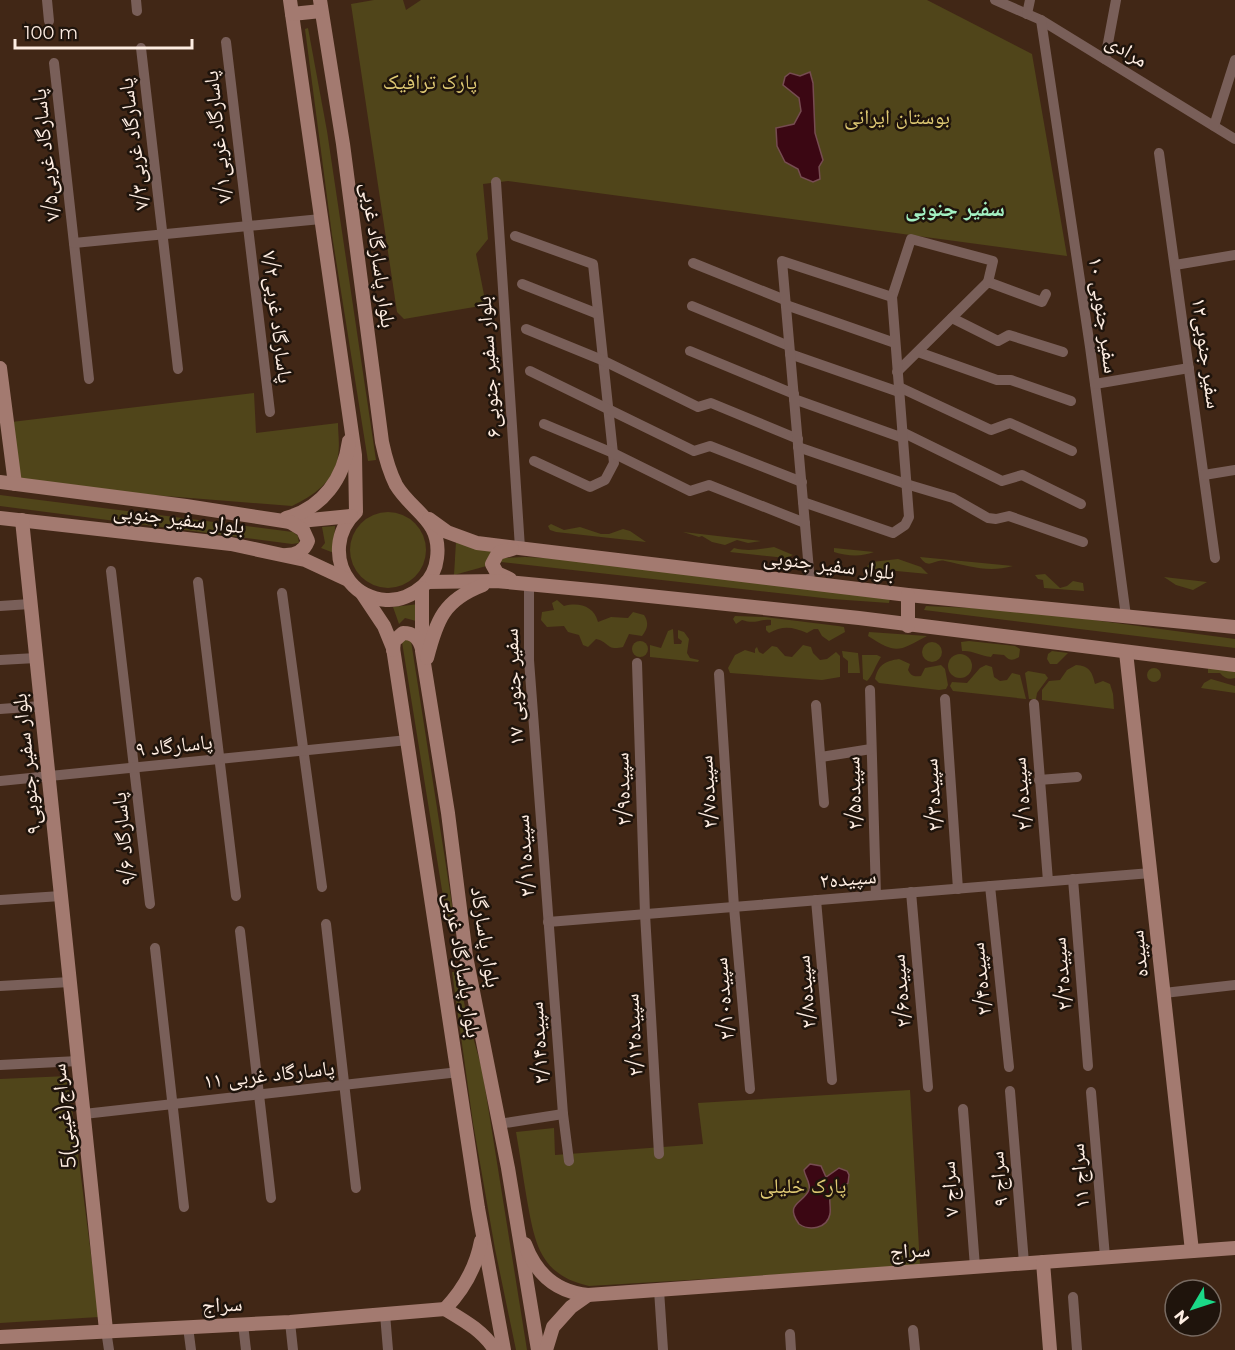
<svg xmlns="http://www.w3.org/2000/svg" width="1235" height="1350" viewBox="0 0 1235 1350" font-family="Montserrat,'Noto Naskh Arabic',sans-serif">
<rect width="100%" height="100%" fill="#412716"/>
<!-- green -->
<g fill="#50451a">
<polygon points="374,0 403,0 406,10 421,0 927,0 1032,54 1067,256 508,181 483,184 488,239 476,254 486,305 404,319 397,312 351,4"/>
<polygon points="308,28 327,131 376,460 368,461 332,235 305,29"/>
<path d="M254 393 256 433 338 423C338 433 340 445 338 456 335 481 313 496 292 506L15 484 3 423Z"/>
<polygon points="0,495 293,532 298,536 299,543 292,544 0,506"/>
<circle cx="388" cy="550" r="38"/>
<polygon points="551,524 564,530 580,527 601,534 609,534 623,529 630,531 646,542 556,532 550,530 548,526"/>
<polygon points="335,526 334,553 321,548 325,543 322,527"/>
<polygon points="683,532 761,541 748,543 737,540 725,545 712,542 702,536 699,537"/>
<polygon points="456,542 491,550 490,565 454,575"/>
<path d="M774 547 793 555 786 558 730 552 734 548C749 552 759 549 774 547Z"/>
<path d="M834 548 874 552C861 557 847 556 834 552Z"/>
<polygon points="525,557 567,559 890,598 889,603 832,599 501,562 503,558"/>
<path d="M920 557 1013 566C988 573 969 566 945 561 935 558 929 571 920 557Z"/>
<polygon points="898,559 921,567 928,574 865,568 872,562"/>
<polygon points="1045,574 1060,588 1067,586 1073,581 1083,583 1084,591 1044,588 1043,580 1038,579 1035,575"/>
<polygon points="1164,577 1207,582 1193,590 1176,585"/>
<path d="M557 600 564 606C579 602 594 606 598 622L611 617 628 618 633 612 644 615C649 623 648 628 642 636L629 634 623 647C606 651 610 642 596 639L588 647 583 645 579 635 568 632 564 626 547 627 541 620 542 612 554 610 552 603Z"/>
<polygon points="419,604 416,621 405,618 399,624 393,607"/>
<polygon points="926,606 1019,610 1235,639 1235,648 924,610"/>
<path d="M735 616 765 617 838 626 844 627 845 632 829 641 822 636 818 629H814L807 633C793 627 783 625 769 633L766 630V626L771 625V620C761 618 756 625 742 620L736 624 733 619Z"/>
<polygon points="673,629 674,644 681,644 682,641 678,638 678,630 684,632 689,639 687,653 690,658 699,660 698,662 650,657 650,645 661,648 668,631"/>
<path d="M869 632 927 636C899 651 897 655 868 636Z"/>
<polygon points="403,638 411,641 456,930 451,930 442,890 402,642"/>
<circle cx="640" cy="649" r="8"/>
<path d="M969 641 1015 646 1020 649 1019 657C1012 661 1010 661 1004 655L993 654 991 657C981 656 972 650 962 651L961 642Z"/>
<circle cx="932" cy="652" r="10"/>
<polygon points="803,645 811,647 813,653 820,660 827,659 836,652 840,656 840,677 822,680 730,673 728,668 735,655 745,650 755,653 755,649 757,647 759,652 763,654 772,646 777,647 785,656 792,657"/>
<polygon points="842,651 858,653 860,673 848,673 848,661 843,657"/>
<polygon points="1052,651 1068,653 1057,664 1050,664 1047,659 1048,654"/>
<circle cx="960" cy="666" r="12"/>
<path d="M862 655H877L881 657C876 664 872 677 867 681L863 679Z"/>
<path d="M899 659 910 664 908 670C911 676 914 677 921 676L925 668 941 665 945 669 948 685 946 689 939 690 879 683 875 679C878 665 885 661 899 659Z"/>
<polygon points="986,665 992,667 994,677 1000,681 1007,680 1012,673 1020,675 1026,699 953,691 950,686 952,682 967,683 980,668"/>
<path d="M1076 665C1089 666 1092 671 1095 684L1103 681 1110 684 1113 694 1114 709 1042 700V690L1049 681 1060 680 1067 670Z"/>
<circle cx="1154" cy="675" r="7"/>
<path d="M1208 668 1235 671V678C1229 680 1224 678 1220 673H1208Z"/>
<polygon points="1028,671 1045,674 1048,678 1037,693 1036,699 1029,699 1025,673"/>
<polygon points="1211,679 1235,686 1235,693 1201,688 1204,683"/>
<polygon points="452,972 458,972 466,1012 482,1069 527,1350 516,1350 495,1249 473,1123"/>
<polygon points="68,1076 99,1317 0,1323 0,1079"/>
<path d="M910 1090 920 1266 589 1286C540 1275 535 1244 527 1200 523 1177 520 1155 516 1132L554 1128 555 1155 703 1144 698 1103Z"/>
</g>
<!-- water -->
<g fill="#3b0713" stroke="#764c51" stroke-width="1.5">
<polygon points="810,72 813,83 815,133 823,160 819,167 820,179 813,182 801,177 798,169 785,162 777,146 776,128 794,124 801,111 799,98 783,85 785,77 790,73 800,76"/>
<path d="M810 1164 821 1166 826 1177 839 1168 847 1171 849 1175 848 1183 830 1195C829 1201 831 1208 830 1214 827 1229 809 1231 799 1224 784 1203 803 1204 809 1190 811 1183 805 1177 804 1170Z"/>
</g>
<g fill="none" stroke-linecap="round" stroke-linejoin="round">
<!-- street -->
<g stroke="#795f59" stroke-width="10">
<polyline points="47,0 49,21"/>
<polyline points="136,0 137,11"/>
<polyline points="995,0 1041,20 1235,139"/>
<polyline points="1027,14 1030,0"/>
<polyline points="1041,20 1090,347 1126,616"/>
<polyline points="226,42 270,412"/>
<polyline points="141,48 178,369"/>
<polyline points="1105,59 1116,0"/>
<polyline points="54,63 89,379"/>
<polyline points="1214,126 1235,60"/>
<polyline points="1159,153 1215,558"/>
<polyline points="496,182 520,548"/>
<polyline points="515,236 593,264 614,463 605,480 590,487 534,461"/>
<polyline points="74,243 321,219"/>
<polyline points="693,263 785,300"/>
<polyline points="1175,265 1235,255"/>
<polyline points="522,284 598,314"/>
<polyline points="786,305 895,343"/>
<polyline points="692,306 789,346"/>
<polyline points="952,318 998,341 1009,335 1063,352"/>
<polyline points="526,329 602,360 698,407 711,403 798,439"/>
<polyline points="690,351 794,394"/>
<polyline points="918,352 997,380 1011,380 1071,401"/>
<polyline points="790,354 899,392"/>
<polyline points="530,371 694,451 710,446 802,482"/>
<polyline points="897,372 988,282 1042,302 1046,294"/>
<polyline points="1095,384 1189,368"/>
<polyline points="899,387 991,430 1010,423 1072,451"/>
<polyline points="794,399 903,438"/>
<polyline points="544,424 613,453 690,491 709,485 805,523"/>
<polyline points="902,432 1002,481 1022,475 1081,504"/>
<polyline points="798,447 906,484 953,498 988,518 996,519 1009,516 1083,542"/>
<polyline points="1204,475 1235,470"/>
<polyline points="803,502 893,533 905,525 909,517 892,297 911,239 993,261 988,282"/>
<polyline points="111,571 150,904"/>
<polyline points="198,582 236,896"/>
<polyline points="810,582 782,261 892,297"/>
<polyline points="529,585 529,660 563,1114 569,1161"/>
<polyline points="282,593 322,887"/>
<polyline points="0,606 30,604"/>
<polyline points="0,660 36,658"/>
<polyline points="637,663 645,914 659,1154"/>
<polyline points="719,674 734,907 750,1089"/>
<polyline points="870,690 876,895"/>
<polyline points="945,699 958,889"/>
<polyline points="1034,704 1048,881"/>
<polyline points="816,705 824,803"/>
<polyline points="0,709 41,706"/>
<polyline points="821,757 871,749"/>
<polyline points="1039,780 1077,777"/>
<polyline points="0,781 408,740"/>
<polyline points="1073,879 1088,1066"/>
<polyline points="990,886 1009,1067"/>
<polyline points="911,892 928,1087"/>
<polyline points="0,900 61,896"/>
<polyline points="816,900 832,1080"/>
<polyline points="548,922 1151,873"/>
<polyline points="326,924 356,1188"/>
<polyline points="240,931 271,1198"/>
<polyline points="155,948 184,1207"/>
<polyline points="0,986 70,982"/>
<polyline points="1164,993 1235,985"/>
<polyline points="0,1065 78,1061"/>
<polyline points="1010,1091 1024,1263"/>
<polyline points="1091,1092 1105,1257"/>
<polyline points="963,1109 975,1267"/>
<polyline points="84,1114 459,1072"/>
<polyline points="499,1124 563,1114"/>
<polyline points="659,1290 663,1350"/>
<polyline points="1073,1297 1077,1350"/>
<polyline points="385,1314 388,1350"/>
<polyline points="290,1322 293,1350"/>
<polyline points="243,1324 246,1350"/>
<polyline points="188,1327 191,1350"/>
<polyline points="106,1330 109,1350"/>
<polyline points="913,1330 915,1350"/>
<polyline points="790,1334 791,1350"/>
</g>
<!-- secondary -->
<g stroke="#a37a70" stroke-width="14">
<path d="M290 0 355 455 356 512C336 530 333 560 350 582 359 593 372 599 386 600 399 601 413 595 423 586 431 579 436 568 437 558 442 520 412 512 396 485 389 471 385 456 382 442L343 144 320 0"/>
<polyline points="292,14 321,11"/>
<polyline points="0,368 15,484"/>
<polyline points="0,482 186,506 290,522 351,516"/>
<polyline points="0,518 231,544 305,560 348,580"/>
<path d="M286 518C323 508 344 478 349 441"/>
<polyline points="429,519 447,532 477,543 908,595 1235,627"/>
<polyline points="22,520 106,1330"/>
<path d="M286 555C296 555 304 551 308 541L303 530 290 522"/>
<polyline points="510,579 497,573 492,564 498,553 512,549"/>
<polyline points="427,582 496,581 601,591 859,618 1235,665"/>
<polyline points="422,588 422,651 448,813 466,956 508,1168 538,1350"/>
<polyline points="362,593 384,626 393,648 478,1208 504,1350"/>
<polyline points="908,595 908,626"/>
<path d="M393 650 394 641 403 633C414 633 419 638 422 649"/>
<polyline points="1126,652 1192,1251"/>
<path d="M427 658C437 619 444 600 483 585"/>
<path d="M525 1244C536 1274 556 1292 588 1295L1235 1248"/>
<polyline points="1043,1262 1050,1350"/>
<path d="M445 1309C464 1289 476 1268 481 1241"/>
<path d="M445 1309C465 1321 483 1331 495 1350"/>
<polyline points="0,1337 290,1322 445,1309"/>
<polyline points="546,1350 553,1327 571,1307 588,1295"/>
</g>
</g>
<g text-anchor="middle" dominant-baseline="central" stroke-width="5" stroke-linejoin="round" paint-order="stroke">
<!-- street labels -->
<g font-size="21" fill="#feede2" stroke="#1f140c">
<text transform="translate(1127 50) rotate(31)">مرادی</text>
<text transform="translate(217 137) rotate(-96)">پاسارگاد غربی۷/۱</text>
<text transform="translate(133 144) rotate(-97)">پاسارگاد غربی۷/۳</text>
<text transform="translate(45 155) rotate(-96)">پاسارگاد غربی۷/۵</text>
<text transform="translate(379 255) rotate(82)">بلوار پاسارگاد غربی</text>
<text transform="translate(1104 315) rotate(82)">سفیر جنوبی ۱۰</text>
<text transform="translate(278 317) rotate(83)">پاسارگاد غربی۷/۲</text>
<text transform="translate(1207 353) rotate(82)">سفیر جنوبی۱۲</text>
<text transform="translate(488 367) rotate(-94)">بلوار سفیر جنوبی۶</text>
<text transform="translate(179 518) rotate(7)">بلوار سفیر جنوبی</text>
<text transform="translate(829 564) rotate(7)">بلوار سفیر جنوبی</text>
<text transform="translate(513 687) rotate(-93)">سفیر جنوبی ۱۷</text>
<text transform="translate(174 745) rotate(-6)">پاسارگاد ۹</text>
<text transform="translate(26 764) rotate(-96)">بلوار سفیر جنوبی۹</text>
<text transform="translate(622 789) rotate(-92)">سپیده۲/۹</text>
<text transform="translate(707 792) rotate(-94)">سپیده۲/۷</text>
<text transform="translate(853 793) rotate(-92)">سپیده۲/۵</text>
<text transform="translate(1021 794) rotate(-95)">سپیده۲/۱</text>
<text transform="translate(932 795) rotate(-94)">سپیده۲/۳</text>
<text transform="translate(123 839) rotate(-96)">پاسارگاد ۹/۶</text>
<text transform="translate(524 856) rotate(-94)">سپیده۲/۱۱</text>
<text transform="translate(848 878) rotate(-5)">سپیده۲</text>
<text transform="translate(486 937) rotate(81)">بلوار پاسارگاد</text>
<text transform="translate(1138 954) rotate(-96)">سپیده</text>
<text transform="translate(463 965) rotate(81)">بلوار پاسارگاد غربی</text>
<text transform="translate(1061 974) rotate(-95)">سپیده۲/۲</text>
<text transform="translate(980 979) rotate(-96)">سپیده۲/۴</text>
<text transform="translate(900 991) rotate(-95)">سپیده۲/۶</text>
<text transform="translate(805 992) rotate(-95)">سپیده۲/۸</text>
<text transform="translate(723 999) rotate(-95)">سپیده۲/۱۰</text>
<text transform="translate(633 1035) rotate(-93)">سپیده۲/۱۲</text>
<text transform="translate(538 1043) rotate(-94)">سپیده۲/۱۴</text>
<text transform="translate(269 1074) rotate(-6)">پاسارگاد غربی ۱۱</text>
<text transform="translate(63 1116) rotate(-96)">5سراج(غیبی)</text>
<text transform="translate(1079 1176) rotate(-95)">سراج ۱۱</text>
<text transform="translate(998 1179) rotate(-95)">سراج ۹</text>
<text transform="translate(949 1189) rotate(-94)">سراج ۷</text>
<text transform="translate(910 1250) rotate(-4)">سراج</text>
<text transform="translate(222 1304) rotate(-3)">سراج</text>
</g>
<!-- park labels -->
<g font-size="21" fill="#dfc973" stroke="#1f140c">
<text x="430" y="81">پارک ترافیک</text>
<text x="897" y="116">بوستان ایرانی</text>
<text x="803" y="1185">پارک خلیلی</text>
</g>
<!-- neighbourhood labels -->
<g font-size="22" font-weight="bold" fill="#a3f0c2" stroke="#1f140c">
<text x="955" y="208">سفیر جنوبی</text>
</g>
</g>
<!-- north arrow -->
<g transform="translate(1193 1308) rotate(231)"><circle r="28" fill="#1f140c" stroke="#786b62" stroke-width="1.5"/>
<path d="M0-4.5L10 22L0 15L-10 22Z" fill="#1bd988"/>
<text y="-9" font-size="16" font-weight="bold" text-anchor="middle" fill="#feede2">N</text>
</g>
<!-- scale -->
<path d="M15 39v9h177v-9" fill="none" stroke="#feede2" stroke-width="3"/>
<text x="24" y="39" font-size="18" fill="#feede2" stroke="#1f140c" stroke-width="4.5" paint-order="stroke">100 m</text>
</svg>
